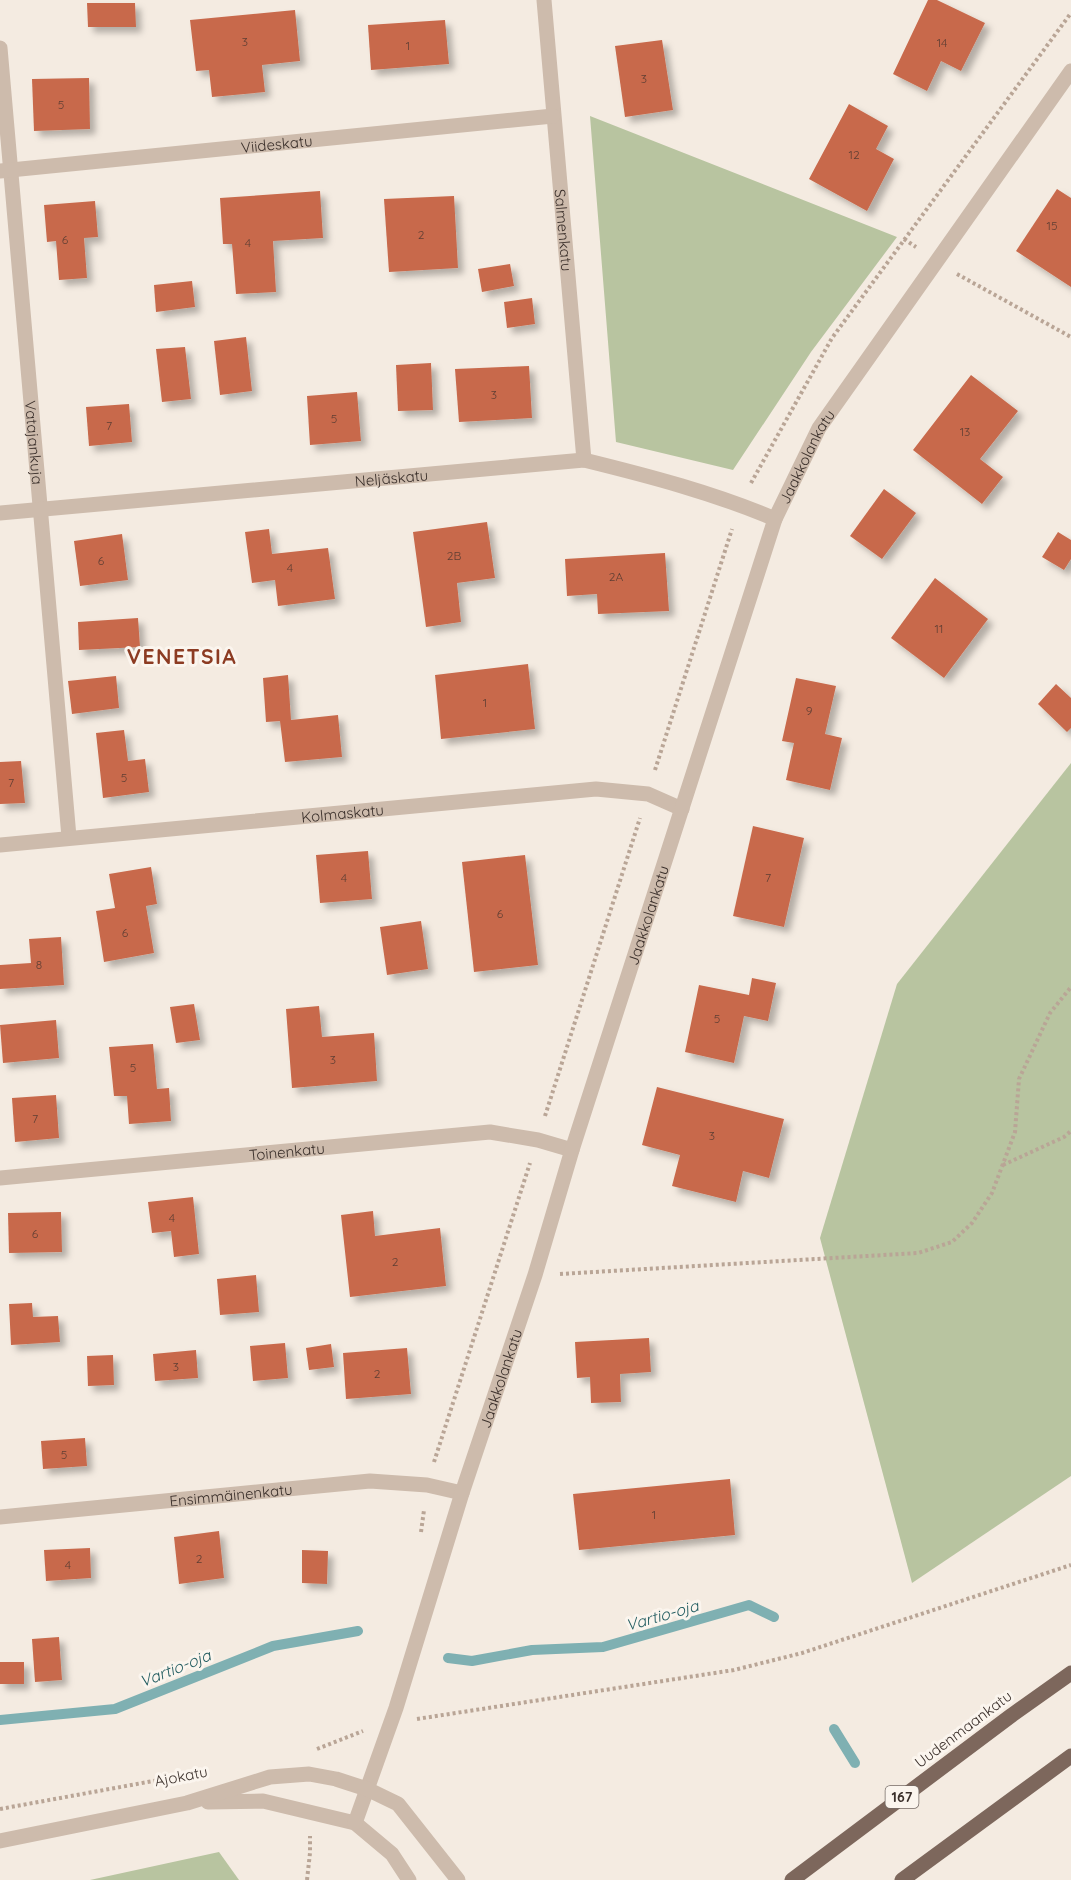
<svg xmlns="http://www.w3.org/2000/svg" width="1071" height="1880" viewBox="0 0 1071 1880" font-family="Quicksand,sans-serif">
<defs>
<filter id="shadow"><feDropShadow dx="5.5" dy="5.5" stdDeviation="3" flood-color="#0004"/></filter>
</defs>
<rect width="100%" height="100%" fill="#f4ebe1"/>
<!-- green -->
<g fill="#b8c4a0">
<polygon points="590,116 897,237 811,352 733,470 616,442"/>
<polygon points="1071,763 1071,1476 912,1583 820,1238 897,984"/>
<polygon points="219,1852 239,1880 90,1880"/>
</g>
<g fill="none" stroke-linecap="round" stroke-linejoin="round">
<!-- stream -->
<g stroke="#7fb0b2" stroke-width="10">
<polyline points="448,1658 472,1661 532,1650 603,1647 749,1605 774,1617"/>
<polyline points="0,1720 115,1709 273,1646 358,1631"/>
<polyline points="834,1729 855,1763"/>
</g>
</g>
<!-- building -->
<g fill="#c8694b" filter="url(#shadow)">
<polygon points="928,0 937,0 985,23 961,71 941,61 927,91 893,74"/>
<polygon points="87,3 135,3 136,27 88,27"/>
<polygon points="295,10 300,61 262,65 265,92 212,97 209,70 196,71 190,20"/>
<polygon points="445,20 449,64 371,70 368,25"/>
<polygon points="662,40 673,110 625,117 615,46"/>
<polygon points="89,78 90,129 34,131 32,79"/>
<polygon points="849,104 888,126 876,149 894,159 867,211 809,179"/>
<polygon points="1057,189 1071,198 1071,287 1016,251"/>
<polygon points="320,191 323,238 273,241 276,292 236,294 232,244 223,244 220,198"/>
<polygon points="454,196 458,268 389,272 384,199"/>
<polygon points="95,201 98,237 84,238 87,278 59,280 56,241 47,242 44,205"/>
<polygon points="510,264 514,286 482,292 478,269"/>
<polygon points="192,281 195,307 156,312 154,285"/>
<polygon points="532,298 535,324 507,328 504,302"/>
<polygon points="246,337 252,391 220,395 214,341"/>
<polygon points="185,347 191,399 162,402 156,349"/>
<polygon points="431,363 433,410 398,411 396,365"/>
<polygon points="529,366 532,418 459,422 455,369"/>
<polygon points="971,375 1018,411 980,459 1003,477 982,504 913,450"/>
<polygon points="357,392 361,441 310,445 307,396"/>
<polygon points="129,404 132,442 89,446 86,407"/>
<polygon points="884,489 916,513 882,559 850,536"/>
<polygon points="487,522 495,578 457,583 461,622 426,627 413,532"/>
<polygon points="269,529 272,554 328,548 335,599 278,606 275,580 252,583 245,532"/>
<polygon points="1058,532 1071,540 1071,559 1064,570 1042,557"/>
<polygon points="122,534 128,580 80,586 74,541"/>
<polygon points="665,553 669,611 598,614 597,594 567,596 565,559"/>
<polygon points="935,578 988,619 944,678 891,638"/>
<polygon points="138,618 140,647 79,650 78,622"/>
<polygon points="528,664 535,729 441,739 435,675"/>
<polygon points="288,675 291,720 338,715 342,757 285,762 280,721 266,722 263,678"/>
<polygon points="116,676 119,708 72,714 68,681"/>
<polygon points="796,678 836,686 825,734 842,738 830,790 786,780 794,743 782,741"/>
<polygon points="1056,684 1071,698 1071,728 1067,732 1038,704"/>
<polygon points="124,730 128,761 145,759 149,792 103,798 96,733"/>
<polygon points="21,761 25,803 0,804 0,762"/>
<polygon points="753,826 804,838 784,927 733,916"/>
<polygon points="368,851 372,899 320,903 316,855"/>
<polygon points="525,855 538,965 474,972 462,862"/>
<polygon points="151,867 157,904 146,906 154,953 104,962 96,911 115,908 109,874"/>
<polygon points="421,921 428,969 387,975 380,927"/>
<polygon points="61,937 64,985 0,989 0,965 31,963 29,939"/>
<polygon points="752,978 776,983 768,1021 744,1016 734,1063 685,1052 699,985 749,995"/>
<polygon points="194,1004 200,1040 176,1043 170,1007"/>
<polygon points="319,1006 322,1037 374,1033 377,1081 292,1088 286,1009"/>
<polygon points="56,1020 59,1058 3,1063 0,1025"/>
<polygon points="153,1044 157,1089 169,1088 171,1121 129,1124 127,1096 114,1096 109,1047"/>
<polygon points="657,1087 784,1119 769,1178 743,1171 736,1202 672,1186 680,1155 642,1145"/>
<polygon points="56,1095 59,1138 15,1142 12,1098"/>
<polygon points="193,1197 199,1254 174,1257 171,1231 152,1233 148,1202"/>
<polygon points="373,1211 375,1236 440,1228 446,1286 350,1297 341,1215"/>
<polygon points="61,1212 62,1252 9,1253 8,1213"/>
<polygon points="256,1275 259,1312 220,1315 217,1279"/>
<polygon points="32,1303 33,1317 58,1316 60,1342 11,1345 9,1304"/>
<polygon points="649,1338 651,1372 620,1374 621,1402 591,1403 590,1377 577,1378 575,1342"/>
<polygon points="285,1343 288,1378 253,1381 250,1346"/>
<polygon points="331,1344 334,1367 309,1370 306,1348"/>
<polygon points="407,1348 411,1394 346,1399 343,1353"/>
<polygon points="196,1350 198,1378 155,1381 153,1354"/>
<polygon points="113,1355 114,1385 88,1386 87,1356"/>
<polygon points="85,1438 87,1466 43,1469 41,1441"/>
<polygon points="730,1479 735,1535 579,1550 573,1494"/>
<polygon points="219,1531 224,1578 179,1584 174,1537"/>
<polygon points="90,1548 91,1578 46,1581 44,1550"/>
<polygon points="302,1550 328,1551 327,1584 302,1583"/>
<polygon points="59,1637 62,1680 35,1682 32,1639"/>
<rect x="0" y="1662" width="24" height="22"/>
</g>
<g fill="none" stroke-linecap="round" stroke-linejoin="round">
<!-- path -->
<g stroke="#b9a596" stroke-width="4" stroke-dasharray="3 3" stroke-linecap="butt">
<polyline points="904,239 916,247"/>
<polyline points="957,274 1071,337"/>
<polyline points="751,483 832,338 1071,13"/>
<polyline points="655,770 732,529"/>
<polyline points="545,1116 640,818"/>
<polyline points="1003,1165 1064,1137 1071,1131"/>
<polyline points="560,1274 918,1253 952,1242 972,1223 992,1193 1015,1132 1019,1079 1050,1013 1071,987"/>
<polyline points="434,1462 530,1163"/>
<polyline points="421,1532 424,1510"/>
<polyline points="417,1719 734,1670 802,1653 1071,1565"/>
<polyline points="317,1749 363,1731"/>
<polyline points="0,1809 186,1775"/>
<polyline points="307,1880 310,1853 310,1836"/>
</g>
<!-- minor -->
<g stroke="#cdbbac" stroke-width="15">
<path id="s1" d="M544 0 584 460"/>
<path id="s2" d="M0 48 69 837"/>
<path id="s3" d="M0 171 553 116"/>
<path id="s4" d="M0 513 584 460C649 476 714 493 775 519"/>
<path id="s5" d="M0 845 596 789 648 794 682 809"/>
<path id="s6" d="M0 1178 490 1132 538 1140 572 1150"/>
<path id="s7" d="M0 1517 370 1481 427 1485 462 1493"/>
<polyline points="208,1802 263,1801 355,1823 392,1854 409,1880"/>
<path id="s8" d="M355 1823 396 1708 462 1493 535 1275 572 1150 775 519 819 428 1071 71"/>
<polyline points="0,1841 187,1803 270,1777 309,1774 336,1779 367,1789 398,1804 458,1880"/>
</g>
<!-- major -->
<g stroke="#7d675c" stroke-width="15">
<polyline points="792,1880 1012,1715 1071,1673"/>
<polyline points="902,1880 1071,1756"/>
</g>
</g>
<g text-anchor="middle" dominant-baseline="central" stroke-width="6" stroke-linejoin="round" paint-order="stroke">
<!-- number labels -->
<g font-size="12" fill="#5e3e33">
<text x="245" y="41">3</text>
<text x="942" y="42">14</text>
<text x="408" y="45">1</text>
<text x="644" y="78">3</text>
<text x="61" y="104">5</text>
<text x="854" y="154">12</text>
<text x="1052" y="225">15</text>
<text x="421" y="234">2</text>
<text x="65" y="239">6</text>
<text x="248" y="242">4</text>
<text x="494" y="394">3</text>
<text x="334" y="418">5</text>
<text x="109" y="425">7</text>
<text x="965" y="431">13</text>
<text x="454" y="555">2B</text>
<text x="101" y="560">6</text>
<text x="290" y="567">4</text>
<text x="616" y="576">2A</text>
<text x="939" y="628">11</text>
<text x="485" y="702">1</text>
<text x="809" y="710">9</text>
<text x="124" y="777">5</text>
<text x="11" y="782">7</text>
<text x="344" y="877">4</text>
<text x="768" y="877">7</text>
<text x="500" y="913">6</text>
<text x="125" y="932">6</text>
<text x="39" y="964">8</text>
<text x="717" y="1018">5</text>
<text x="333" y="1059">3</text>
<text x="133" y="1067">5</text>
<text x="35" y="1118">7</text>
<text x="712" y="1135">3</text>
<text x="172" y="1217">4</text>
<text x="35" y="1233">6</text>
<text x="395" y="1261">2</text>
<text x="176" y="1366">3</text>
<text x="377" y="1373">2</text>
<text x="64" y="1454">5</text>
<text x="654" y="1514">1</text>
<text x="199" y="1558">2</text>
<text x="68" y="1564">4</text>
</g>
<!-- shield labels -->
<rect fill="#fbf5ee" stroke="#756b66" stroke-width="1.5" x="885.5" y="1786" width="33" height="22" rx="4.5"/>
<g font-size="14" font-weight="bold" fill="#3b302b">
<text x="902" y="1797">167</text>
</g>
<!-- street labels -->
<g font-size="15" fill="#3b302b" stroke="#fbf5ee">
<text stroke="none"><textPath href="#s3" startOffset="278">Viideskatu</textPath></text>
<text stroke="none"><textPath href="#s1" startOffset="231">Salmenkatu</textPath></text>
<text stroke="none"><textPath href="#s2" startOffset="396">Vatajankuja</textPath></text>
<text stroke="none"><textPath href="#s8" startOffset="1440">Jaakkolankatu</textPath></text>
<text stroke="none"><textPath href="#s4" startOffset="393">Neljäskatu</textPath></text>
<text stroke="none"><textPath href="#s5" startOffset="344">Kolmaskatu</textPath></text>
<text stroke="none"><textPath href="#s8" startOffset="954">Jaakkolankatu</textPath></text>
<text stroke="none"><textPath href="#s6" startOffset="288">Toinenkatu</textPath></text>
<text stroke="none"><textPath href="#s8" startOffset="468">Jaakkolankatu</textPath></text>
<text stroke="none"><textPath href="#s7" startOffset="232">Ensimmäinenkatu</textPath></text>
<text transform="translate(963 1729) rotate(-37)">Uudenmaankatu</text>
<text transform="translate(181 1776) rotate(-11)">Ajokatu</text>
</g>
<!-- water labels -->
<g font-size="16" font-style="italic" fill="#1f5a5e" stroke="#fbf5ee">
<text transform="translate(662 1615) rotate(-16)">Vartio-oja</text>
<text transform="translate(175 1668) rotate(-22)">Vartio-oja</text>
</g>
<!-- district labels -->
<g font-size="21" font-weight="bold" letter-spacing="1.5" fill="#8c3b22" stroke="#fbf5ee">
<text x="182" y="656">VENETSIA</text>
</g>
</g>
</svg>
